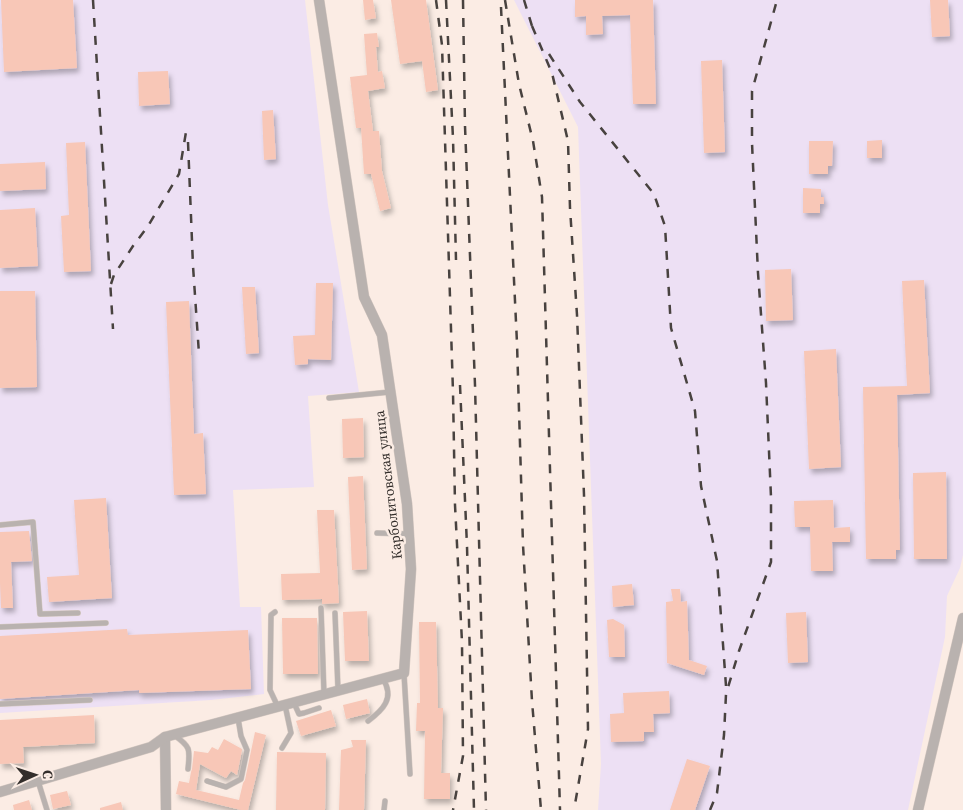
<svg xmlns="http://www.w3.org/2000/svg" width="963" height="810" viewBox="0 0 963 810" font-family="'Source Serif 4',serif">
<defs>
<filter id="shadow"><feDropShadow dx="2.5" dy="4.5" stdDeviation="2.5" flood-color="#0004"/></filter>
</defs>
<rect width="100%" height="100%" fill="#fbece4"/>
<!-- industrial -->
<g fill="#ede0f4">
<polygon points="0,0 305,0 328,205 359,392 308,396 314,487 233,490 240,607 261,607 264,694 211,700 0,713"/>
<polygon points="514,0 963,0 963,555 960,568 947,596 945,637 908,810 598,810 601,764 578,127"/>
</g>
<!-- building -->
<g fill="#f8c7b7" filter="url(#shadow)">
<polygon points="1,0 73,0 77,68 4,72"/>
<polygon points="363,0 373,0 376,18 365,20"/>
<polygon points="391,0 426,0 438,90 426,92 422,61 400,64"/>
<polygon points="575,0 653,0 656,104 633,104 630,15 602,16 603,34 586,35 586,16 575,17"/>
<polygon points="930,0 948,0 950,36 932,37"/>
<polygon points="377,33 379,47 376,47 378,72 382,71 385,88 368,91 373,131 379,131 382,171 391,208 380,211 371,174 364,174 361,128 356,128 350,77 367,75 364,34"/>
<polygon points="722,60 725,152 704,153 701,61"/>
<polygon points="168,71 170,104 139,106 138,72"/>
<polygon points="273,110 276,159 264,160 262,111"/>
<polygon points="882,140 882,158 867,158 867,141"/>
<polygon points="809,141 833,141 832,166 828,166 828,174 809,174"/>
<polygon points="85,142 91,271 64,272 61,216 69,215 66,143"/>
<polygon points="45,162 46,189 0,191 0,164"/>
<polygon points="803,188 821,189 821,197 824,197 824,204 820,204 820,213 803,213"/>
<polygon points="35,208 38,266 0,268 0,210"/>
<polygon points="791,269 793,320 766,321 765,270"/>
<polygon points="924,280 930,393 897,395 900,550 896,550 896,559 866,559 863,387 907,386 902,281"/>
<polygon points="316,283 333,283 331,360 308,359 308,364 295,365 293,336 315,335"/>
<polygon points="242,287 255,287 259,353 246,354"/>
<polygon points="0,291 35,291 37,387 0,388"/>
<polygon points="189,301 194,434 203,433 206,494 174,495 166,302"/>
<polygon points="836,349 841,467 809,469 804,351"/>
<polygon points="363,418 364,457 343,458 342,419"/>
<polygon points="946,472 947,559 914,559 913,473"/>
<polygon points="363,476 367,569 352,570 348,477"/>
<polygon points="106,498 112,598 49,602 47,577 79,575 74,500"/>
<polygon points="833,500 834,528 850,527 850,542 832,542 833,571 811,571 810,527 795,527 794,501"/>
<polygon points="317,510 334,510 339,603 322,604 322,599 282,600 281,574 320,573"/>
<polygon points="29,531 32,561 11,562 13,608 1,608 0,583 0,532"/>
<polygon points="632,584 634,605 613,607 612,586"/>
<polygon points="671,589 680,589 681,602 687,601 689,660 707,666 704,675 667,663 666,602 673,601"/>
<polygon points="367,611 369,661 345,661 343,612"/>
<polygon points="806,612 808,662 788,663 786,613"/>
<polygon points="282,618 317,618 318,674 283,674"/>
<polygon points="613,619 624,625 625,657 609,657 607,620"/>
<polygon points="419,622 436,622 438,708 443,708 441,773 450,773 450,799 424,799 425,731 416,731 417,703 420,703"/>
<polygon points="127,629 128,635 248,630 251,689 139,693 139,690 0,699 0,636"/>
<polygon points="669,691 670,713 653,714 654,732 644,732 644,741 611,742 610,714 624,713 623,693"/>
<polygon points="367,699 370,713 346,719 343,705"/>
<polygon points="331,710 336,726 301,736 296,721"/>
<polygon points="94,715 95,743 23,747 24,763 0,764 0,720"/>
<polygon points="255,732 266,735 248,810 241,810 176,794 179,781 189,783 191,772 192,769 194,751 208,753 212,747 218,750 224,739 242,749 242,750 237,775 231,771 226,778 200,764 196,790 239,800 243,783 245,780"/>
<polygon points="351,740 366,740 364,810 339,810 341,750 353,747"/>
<polygon points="277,752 326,753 325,810 276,810"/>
<polygon points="687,759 710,766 695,810 670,810"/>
<polygon points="67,791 71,805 53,809 50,795"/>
<polygon points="29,800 32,810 14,810 13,805"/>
<polygon points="121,802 123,810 100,810 100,808"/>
</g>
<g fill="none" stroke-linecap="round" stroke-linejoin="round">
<defs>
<g id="service">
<polyline points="329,398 390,392"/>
<polyline points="0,525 33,522 40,614 78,613"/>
<polyline points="377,533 409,534"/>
<polyline points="321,608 324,694"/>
<polyline points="275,612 271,615 270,690 278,707"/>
<polyline points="335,613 338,690"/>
<polyline points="0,627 106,623"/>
<polyline points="404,674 410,774"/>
<polyline points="294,703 299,714 304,713 319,708"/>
<polyline points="0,704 90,700"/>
<path d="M368 721C383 710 395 698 383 679"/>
<path d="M174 735C191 747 190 749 188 769"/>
<polyline points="282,748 291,733 285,705"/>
<polyline points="38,781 47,810"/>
<polyline points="207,781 226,787 241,779 247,750 241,736 238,718"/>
<polyline points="384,810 385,801"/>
</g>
<g id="minor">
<polyline points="165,737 166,810"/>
<polyline points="0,792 151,747 165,737 404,673 411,569 407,504 382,335 364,297 319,0"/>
<polyline points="918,810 963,618"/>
</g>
</defs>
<!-- service casing -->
<use href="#service" stroke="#d7cac3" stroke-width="6"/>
<!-- minor casing -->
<use href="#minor" stroke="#d7cac3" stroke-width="11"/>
<!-- service -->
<use href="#service" stroke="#b9b2af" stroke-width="5"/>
<!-- minor -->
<use href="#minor" stroke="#b9b2af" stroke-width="10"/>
<!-- rail -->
<g stroke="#48423f" stroke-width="2.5" stroke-dasharray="9 9" stroke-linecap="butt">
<polyline points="93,0 113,329"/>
<polyline points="436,0 442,45 453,392 455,505 462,642 463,756 453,810"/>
<polyline points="446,0 453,138 456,260"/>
<polyline points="463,0 465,126 475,385 486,810"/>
<polyline points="505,0 519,84 533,141 542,197 560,810"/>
<polyline points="524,0 532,26 535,30"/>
<polyline points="501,7 517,343 523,545 532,701 541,810"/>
<polyline points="532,26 552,73 568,141 570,208 577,315 584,495 588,729 574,810"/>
<polyline points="549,54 580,102 654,194 665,226 671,328 695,411 701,486 717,561 726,686"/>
<polyline points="188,142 193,266 199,354"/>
<polyline points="111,284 114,275 133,246 148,226 179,174 187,126"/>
<polyline points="460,385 467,546 474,810"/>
<polyline points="710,810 717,793 724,735 726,694 739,651 771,562 771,497 766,383 758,273 752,143 752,91 777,0"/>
</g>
</g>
<g text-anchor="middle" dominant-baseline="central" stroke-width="5" stroke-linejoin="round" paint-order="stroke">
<!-- street labels -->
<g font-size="14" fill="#332e2b" stroke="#fbece4">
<text transform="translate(388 485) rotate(-97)">Карболитовская улица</text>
</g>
</g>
<!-- north arrow -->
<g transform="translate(35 775) rotate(87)" stroke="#fbece4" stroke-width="4" paint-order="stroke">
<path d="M0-4L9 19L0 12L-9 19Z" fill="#332e2b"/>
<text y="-8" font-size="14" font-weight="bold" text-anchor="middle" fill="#332e2b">С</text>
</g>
</svg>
